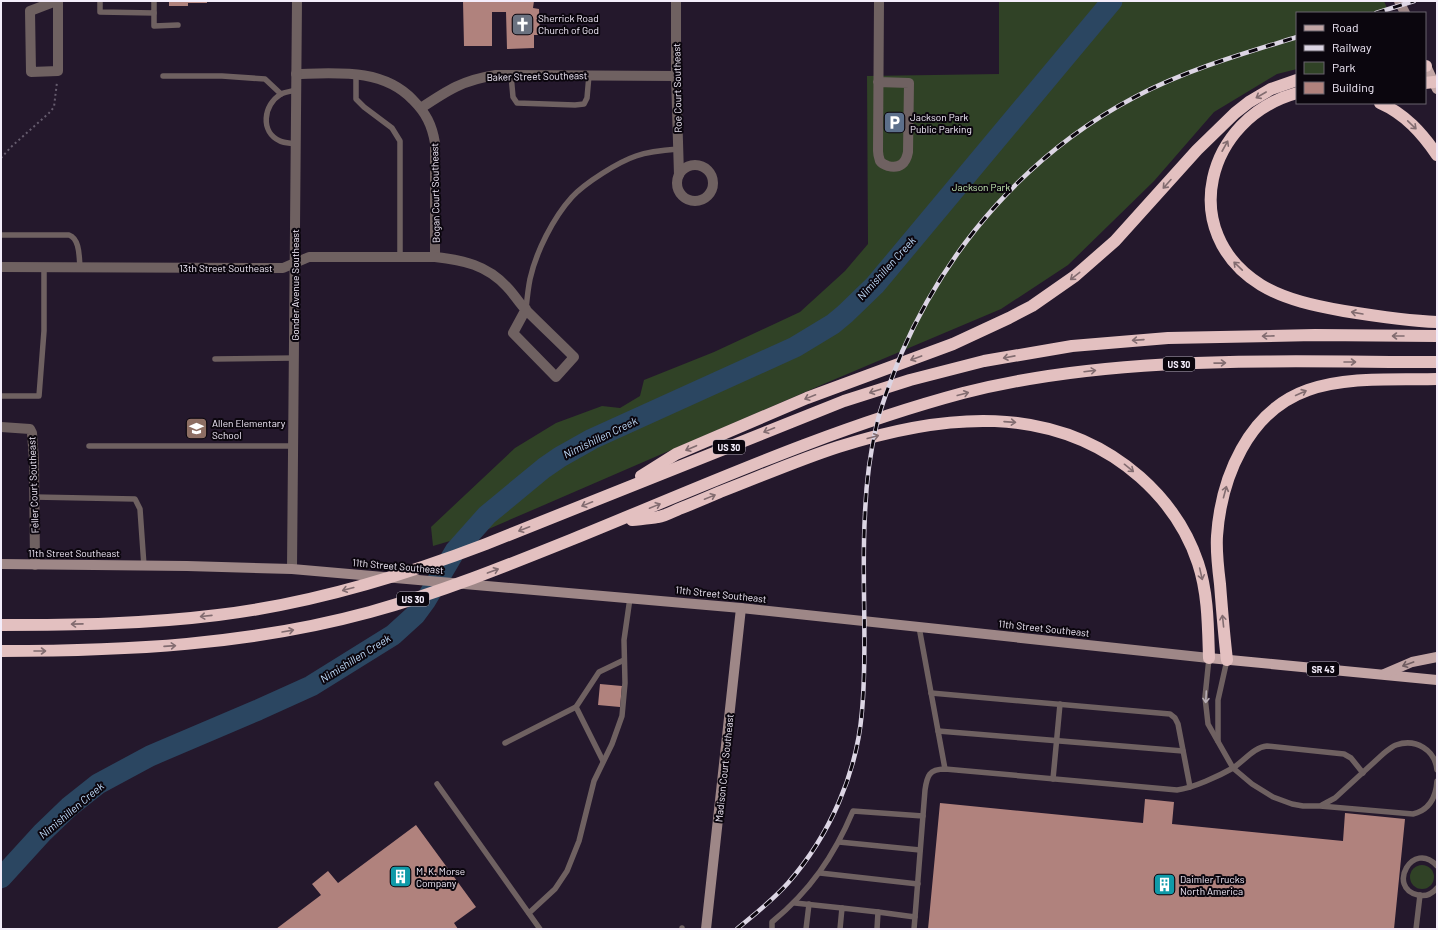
<svg xmlns="http://www.w3.org/2000/svg" width="1438" height="930" viewBox="0 0 1438 930" font-family="Barlow,sans-serif">
<rect width="100%" height="100%" fill="#24182c"/>
<!-- green -->
<g fill="#304226">
<polygon points="999,1 1384,1 1389,13 1297,13 1297,69 1277,74 1214,112 1154,181 1068,265 1001,309 826,383 484,531 433,546 431,527 515,448 556,423 602,406 620,408 640,396 644,380 714,352 800,312 845,271 868,244 867,76 999,74"/>
<circle cx="1422" cy="877" r="12"/>
</g>
<g fill="none" stroke-linecap="round" stroke-linejoin="round">
<!-- river -->
<polyline stroke="#2b4661" stroke-width="21" points="1,878 42,833 69,807 98,784 150,756 258,710 311,686 393,635 415,615 426,600 455,551 487,515 544,468 560,457 592,439 795,347 833,324 845,314 875,285 1112,1"/>
</g>
<!-- building -->
<g fill="#b0827d">
<polygon points="169,1 207,1 207,3 188,3 188,6 169,6"/>
<polygon points="463,1 534,1 533,8 539,9 540,35 534,35 534,48 507,49 506,12 492,12 492,46 464,46"/>
<polygon points="600,684 622,686 620,707 598,705"/>
<polygon points="1145,799 1174,802 1172,824 1343,841 1345,813 1405,819 1394,929 928,929 940,803 1143,823"/>
<polygon points="416,825 476,907 454,923 458,929 276,929 321,895 312,884 328,871 338,883"/>
</g>
<g fill="none" stroke-linecap="round" stroke-linejoin="round">
<!-- path -->
<polyline stroke="#665c6e" stroke-width="2" stroke-dasharray="2 3" stroke-linecap="butt" points="1,158 11,147 49,113 54,107 57,82"/>
<!-- lane -->
<g stroke="#6f6161" stroke-width="5.5">
<polyline points="100,1 100,12 154,13 154,1"/>
<polyline points="154,13 154,26 178,25"/>
<polyline points="356,74 356,99 364,107 392,128 400,141 400,257"/>
<polyline points="511,75 513,97 517,103 575,105 584,104 587,98 589,75"/>
<polyline points="163,76 222,76 265,79 281,94"/>
<path d="M296 144C291 143 284 143 280 141 260 132 263 105 281 94 285 92 292 91 296 90"/>
<path d="M1 235H69C80 239 79 257 80 267"/>
<path d="M526 309C527 299 528 289 530 279 536 252 553 218 572 197 585 183 618 162 636 156 650 151 664 150 678 149"/>
<polyline points="215,359 295,358"/>
<polyline points="1,396 39,396 44,331 44,267"/>
<polyline points="89,446 294,446"/>
<polyline points="34,497 135,499 140,509 144,566"/>
<polyline points="919,627 945,769"/>
<path d="M1209 658 1205 697 1208 724 1233 768 1252 784 1273 797 1292 804 1303 806H1320L1413 814C1430 810 1436 797 1437 781"/>
<polyline points="931,693 1170,714 1175,718 1178,724 1190,787"/>
<polyline points="576,707 603,761"/>
<polyline points="938,731 1183,751"/>
<polyline points="1218,741 1218,700 1227,660"/>
<polyline points="505,743 576,707 599,672 624,660"/>
<polyline points="1053,779 1060,704"/>
<polyline points="437,784 540,929"/>
<path d="M1322 805 1335 798 1383 754C1387 751 1391 747 1396 745 1416 738 1435 750 1437 770"/>
<polyline points="839,842 920,850"/>
<path d="M1437 866C1413 839 1386 888 1418 895 1426 897 1432 894 1437 888"/>
<polyline points="820,873 918,884"/>
<polyline points="795,903 842,908"/>
<polyline points="529,913 555,889 567,871 579,841 594,781 612,744 622,716 625,683 624,640 630,598"/>
<polyline points="682,929 682,928"/>
<path d="M772 929V922C810 891 834 856 853 811L923 816"/>
<polyline points="806,929 809,904"/>
<polyline points="840,929 842,908 878,912"/>
<path d="M877 929 878 912 915 917 925 790C927 776 929 769 945 769L1177 790C1193 788 1219 776 1233 768 1244 761 1254 747 1267 746L1344 754 1351 758 1363 773"/>
<polyline points="914,929 915,917"/>
<polyline points="1416,929 1420,895"/>
</g>
<!-- street -->
<g stroke="#6f6161" stroke-width="10">
<polyline points="56,1 30,11 31,72 58,71 58,1"/>
<polyline points="676,1 676,76 679,175"/>
<path d="M296 74C337 73 383 68 413 100 426 113 432 125 435 143V257"/>
<path d="M878 82 909 83 908 152C906 163 900 169 888 166 885 165 882 164 880 161 879 158 878 154 878 151L879 1"/>
<path d="M421 108C448 90 463 80 496 75L676 76"/>
<circle cx="695" cy="183" r="18"/>
<path d="M1 267 283 268 309 257H435C463 260 487 265 507 287 514 294 519 303 526 310 542 326 558 341 574 357L556 377 513 333 526 309"/>
<polyline points="1,427 30,429 32,433 34,460 35,565"/>
<polyline points="292,569 297,1"/>
</g>
<!-- secondary -->
<g stroke="#9e8787" stroke-width="10">
<polyline points="1399,1 1405,13"/>
<polyline points="1,564 187,566 292,569 741,608 1209,658"/>
<polyline points="706,929 741,608"/>
</g>
<!-- primary -->
<g stroke="#c2a5a5" stroke-width="10">
<polyline points="1426,66 1437,89"/>
<polyline points="1209,658 1437,680"/>
<polyline points="1384,674 1412,662 1437,657"/>
</g>
<!-- highway -->
<g stroke="#e3c0c0" stroke-width="12">
<polyline points="1425,66 1426,66"/>
<polyline points="1425,83 1434,82"/>
<path d="M1297 93C1206 118 1176 232 1261 285 1286 300 1316 306 1344 311 1375 316 1406 321 1437 322"/>
<path d="M1380 103C1405 114 1422 133 1437 155"/>
<polyline points="641,476 676,454 807,398 953,344 1009,318 1032,306 1075,276 1115,241 1197,150 1235,113 1249,102 1271,89 1297,80"/>
<path d="M632 520C641 519 649 519 658 517 665 516 672 512 679 509 692 504 706 498 720 492 759 477 798 460 838 447 941 414 1053 401 1140 477 1166 500 1187 530 1198 563 1208 593 1208 626 1209 658"/>
<path d="M1 625C73 625 146 624 218 615 310 604 400 577 486 544L844 401 910 380 984 361 1072 346 1168 338 1315 335 1437 336"/>
<path d="M1 651C126 651 249 645 370 612 439 593 506 566 573 539 701 487 828 429 963 393 1115 354 1281 362 1437 362"/>
<path d="M1227 660C1224 635 1222 610 1220 584 1218 568 1216 552 1217 536 1221 478 1248 411 1308 390 1347 376 1396 380 1437 379"/>
</g>
<defs>
<g id="rail">
<polyline points="1376,13 1414,1"/>
<path d="M737 929C755 914 773 900 788 883 830 835 857 773 862 711 868 645 861 580 865 514 866 484 870 453 877 423 883 399 893 375 902 352 949 244 1030 152 1135 97 1186 70 1242 54 1297 37"/>
</g>
</defs>
<!-- rail casing -->
<use href="#rail" stroke="#dcd5e4" stroke-width="4.5"/>
<!-- rail -->
<use href="#rail" stroke="#0b060e" stroke-width="3" stroke-dasharray="9" stroke-linecap="butt"/>
</g>
<!-- one-way arrows -->
<defs><path id="oneway-shaft" d="M-6 0H5M1.5-3L5.5 0L1.5 3" fill="none" stroke-width="1.6" stroke-linecap="round" stroke-linejoin="round"/></defs>
<g stroke="#826c70">
<use href="#oneway-shaft" transform="translate(1261 95) rotate(150)"/>
<use href="#oneway-shaft" transform="translate(1412 125) rotate(44)"/>
<use href="#oneway-shaft" transform="translate(1225 146) rotate(-61)"/>
<use href="#oneway-shaft" transform="translate(1167 184) rotate(132)"/>
<use href="#oneway-shaft" transform="translate(1238 266) rotate(-136)"/>
<use href="#oneway-shaft" transform="translate(1075 276) rotate(142)"/>
<use href="#oneway-shaft" transform="translate(1357 313) rotate(-170)"/>
<use href="#oneway-shaft" transform="translate(1268 336) rotate(179)"/>
<use href="#oneway-shaft" transform="translate(1398 336) rotate(-180)"/>
<use href="#oneway-shaft" transform="translate(1138 340) rotate(176)"/>
<use href="#oneway-shaft" transform="translate(1009 357) rotate(169)"/>
<use href="#oneway-shaft" transform="translate(916 358) rotate(160)"/>
<use href="#oneway-shaft" transform="translate(1350 362)"/>
<use href="#oneway-shaft" transform="translate(1220 363) rotate(-1)"/>
<use href="#oneway-shaft" transform="translate(1090 371) rotate(-7)"/>
<use href="#oneway-shaft" transform="translate(875 391) rotate(162)"/>
<use href="#oneway-shaft" transform="translate(1301 393) rotate(-24)"/>
<use href="#oneway-shaft" transform="translate(963 394) rotate(-15)"/>
<use href="#oneway-shaft" transform="translate(810 397) rotate(158)"/>
<use href="#oneway-shaft" transform="translate(1010 422) rotate(4)"/>
<use href="#oneway-shaft" transform="translate(769 430) rotate(158)"/>
<use href="#oneway-shaft" transform="translate(873 437) rotate(-15)"/>
<use href="#oneway-shaft" transform="translate(691 448) rotate(157)"/>
<use href="#oneway-shaft" transform="translate(1129 468) rotate(39)"/>
<use href="#oneway-shaft" transform="translate(1225 492) rotate(-75)"/>
<use href="#oneway-shaft" transform="translate(710 497) rotate(-22)"/>
<use href="#oneway-shaft" transform="translate(587 504) rotate(158)"/>
<use href="#oneway-shaft" transform="translate(655 506) rotate(-22)"/>
<use href="#oneway-shaft" transform="translate(524 529) rotate(159)"/>
<use href="#oneway-shaft" transform="translate(493 571) rotate(-20)"/>
<use href="#oneway-shaft" transform="translate(1201 574) rotate(77)"/>
<use href="#oneway-shaft" transform="translate(348 589) rotate(165)"/>
<use href="#oneway-shaft" transform="translate(206 616) rotate(174)"/>
<use href="#oneway-shaft" transform="translate(1223 621) rotate(-96)"/>
<use href="#oneway-shaft" transform="translate(77 624) rotate(179)"/>
<use href="#oneway-shaft" transform="translate(288 631) rotate(-10)"/>
<use href="#oneway-shaft" transform="translate(170 646) rotate(-4)"/>
<use href="#oneway-shaft" transform="translate(40 651)"/>
</g>
<use stroke="#705d61" href="#oneway-shaft" transform="translate(1408 664) rotate(160)"/>
<use stroke="#b8aeb6" href="#oneway-shaft" transform="translate(1206 697) rotate(93)"/>
<!-- icons -->
<defs>
<symbol id="church-square" viewBox="-11 -11 22 22"><rect x="-9" y="-9" width="18" height="18" rx="4" fill="#6b7280" stroke="#0b060e"/><path d="M-1.2-6h2.4v3.5h3.3v2.4h-3.3V6h-2.4V-.1h-3.3v-2.4h3.3Z" fill="#fff"/></symbol>
<symbol id="parking-square" viewBox="-11 -11 22 22"><rect x="-9" y="-9" width="18" height="18" rx="4" fill="#5c6f8a" stroke="#0b060e"/><path d="M-3.5-5.5H1a3.5 3.5 0 0 1 0 7H-1V5.5H-3.5ZM-1-3.4V-.6H.8a1.4 1.4 0 0 0 0-2.8Z" fill="#fff"/></symbol>
<symbol id="school-square" viewBox="-11 -11 22 22"><rect x="-9" y="-9" width="18" height="18" rx="4" fill="#8d6e63" stroke="#0b060e"/><path d="M0-5L7-2L0 1L-7-2ZM-4 1L0 2.5L4 1V4Q0 6-4 4Z" fill="#fff"/></symbol>
<symbol id="building-square" viewBox="-11 -11 22 22"><rect x="-9" y="-9" width="18" height="18" rx="4" fill="#0f9aa8" stroke="#0b060e"/><path d="M-4-6H4V6H1V3H-1V6H-4ZM-2.5-4.3h1.7v1.8h-1.7ZM.8-4.3h1.7v1.8H.8ZM-2.5-1h1.7V.8h-1.7ZM.8-1h1.7V.8H.8Z" fill="#fff"/></symbol>
</defs>
<g fill-rule="evenodd">
<use href="#church-square" x="510" y="12" width="25" height="25"/>
<use href="#parking-square" x="882" y="110" width="25" height="25"/>
<use href="#school-square" x="184" y="416" width="25" height="25"/>
<use href="#building-square" x="388" y="864" width="25" height="25"/>
<use href="#building-square" x="1152" y="872" width="25" height="25"/>
</g>
<g text-anchor="middle" dominant-baseline="central" stroke-width="4" stroke-linejoin="round" paint-order="stroke">
<!-- shield labels -->
<g fill="#0b060e" stroke="#aea8b4" stroke-width="1">
<rect x="1163" y="357" width="32" height="14" rx="3"/>
<rect x="713" y="440" width="32" height="14" rx="3"/>
<rect x="397" y="592" width="32" height="14" rx="3"/>
<rect x="1307" y="662" width="32" height="14" rx="3"/>
</g>
<g font-size="9" font-weight="bold" fill="#f4edfb">
<text x="1179" y="364">US 30</text>
<text x="729" y="447">US 30</text>
<text x="413" y="599">US 30</text>
<text x="1323" y="669">SR 43</text>
</g>
<!-- poi labels -->
<g font-size="10" fill="#f4edfb" stroke="#0b060e" text-anchor="start">
<text x="538" y="18">Sherrick Road<tspan x="538" dy="12">Church of God</tspan></text>
<text x="910" y="117">Jackson Park<tspan x="910" dy="12">Public Parking</tspan></text>
<text x="212" y="423">Allen Elementary<tspan x="212" dy="12">School</tspan></text>
<text x="416" y="871">M. K. Morse<tspan x="416" dy="12">Company</tspan></text>
<text x="1180" y="879">Daimler Trucks<tspan x="1180" dy="12">North America</tspan></text>
</g>
<!-- street labels -->
<g font-size="10" fill="#f4edfb" stroke="#0b060e">
<text transform="translate(537 76) rotate(-1)">Baker Street Southeast</text>
<text transform="translate(677 88) rotate(-91)">Roe Court Southeast</text>
<text transform="translate(435 193) rotate(-91)">Bogan Court Southeast</text>
<text x="226" y="268">13th Street Southeast</text>
<text transform="translate(295 285) rotate(-90)">Gonder Avenue Southeast</text>
<text transform="translate(33 485) rotate(-92)">Feller Court Southeast</text>
<text x="74" y="553">11th Street Southeast</text>
<text transform="translate(398 566) rotate(5)">11th Street Southeast</text>
<text transform="translate(721 594) rotate(6)">11th Street Southeast</text>
<text transform="translate(1044 628) rotate(6)">11th Street Southeast</text>
<text transform="translate(724 768) rotate(-84)">Madison Court Southeast</text>
</g>
<!-- park labels -->
<g font-size="10" fill="#c5ebb2" stroke="#0b060e">
<text x="981" y="187">Jackson Park</text>
</g>
<!-- water labels -->
<g font-size="11" font-style="italic" fill="#c1defd" stroke="#0b060e">
<text transform="translate(886 268) rotate(-48)">Nimishillen Creek</text>
<text transform="translate(600 437) rotate(-26)">Nimishillen Creek</text>
<text transform="translate(355 658) rotate(-32)">Nimishillen Creek</text>
<text transform="translate(71 810) rotate(-40)">Nimishillen Creek</text>
</g>
</g>
<!-- border -->
<rect width="1438" height="930" fill="none" stroke="#f4edfb" stroke-width="4"/>
<!-- legend -->
<rect x="1296" y="12" width="130" height="92" fill="#0b060e" stroke="#68626d"/>
<rect x="1304" y="25" width="20" height="6" fill="#c2a5a5" stroke="#68626d"/>
<text x="1332" y="32" font-size="12" fill="#f4edfb">Road</text>
<rect x="1304" y="45" width="20" height="6" fill="#dcd5e4" stroke="#68626d"/>
<text x="1332" y="52" font-size="12" fill="#f4edfb">Railway</text>
<rect x="1304" y="62" width="20" height="12" fill="#304226" stroke="#68626d"/>
<text x="1332" y="72" font-size="12" fill="#f4edfb">Park</text>
<rect x="1304" y="82" width="20" height="12" fill="#b0827d" stroke="#68626d"/>
<text x="1332" y="92" font-size="12" fill="#f4edfb">Building</text>
</svg>
